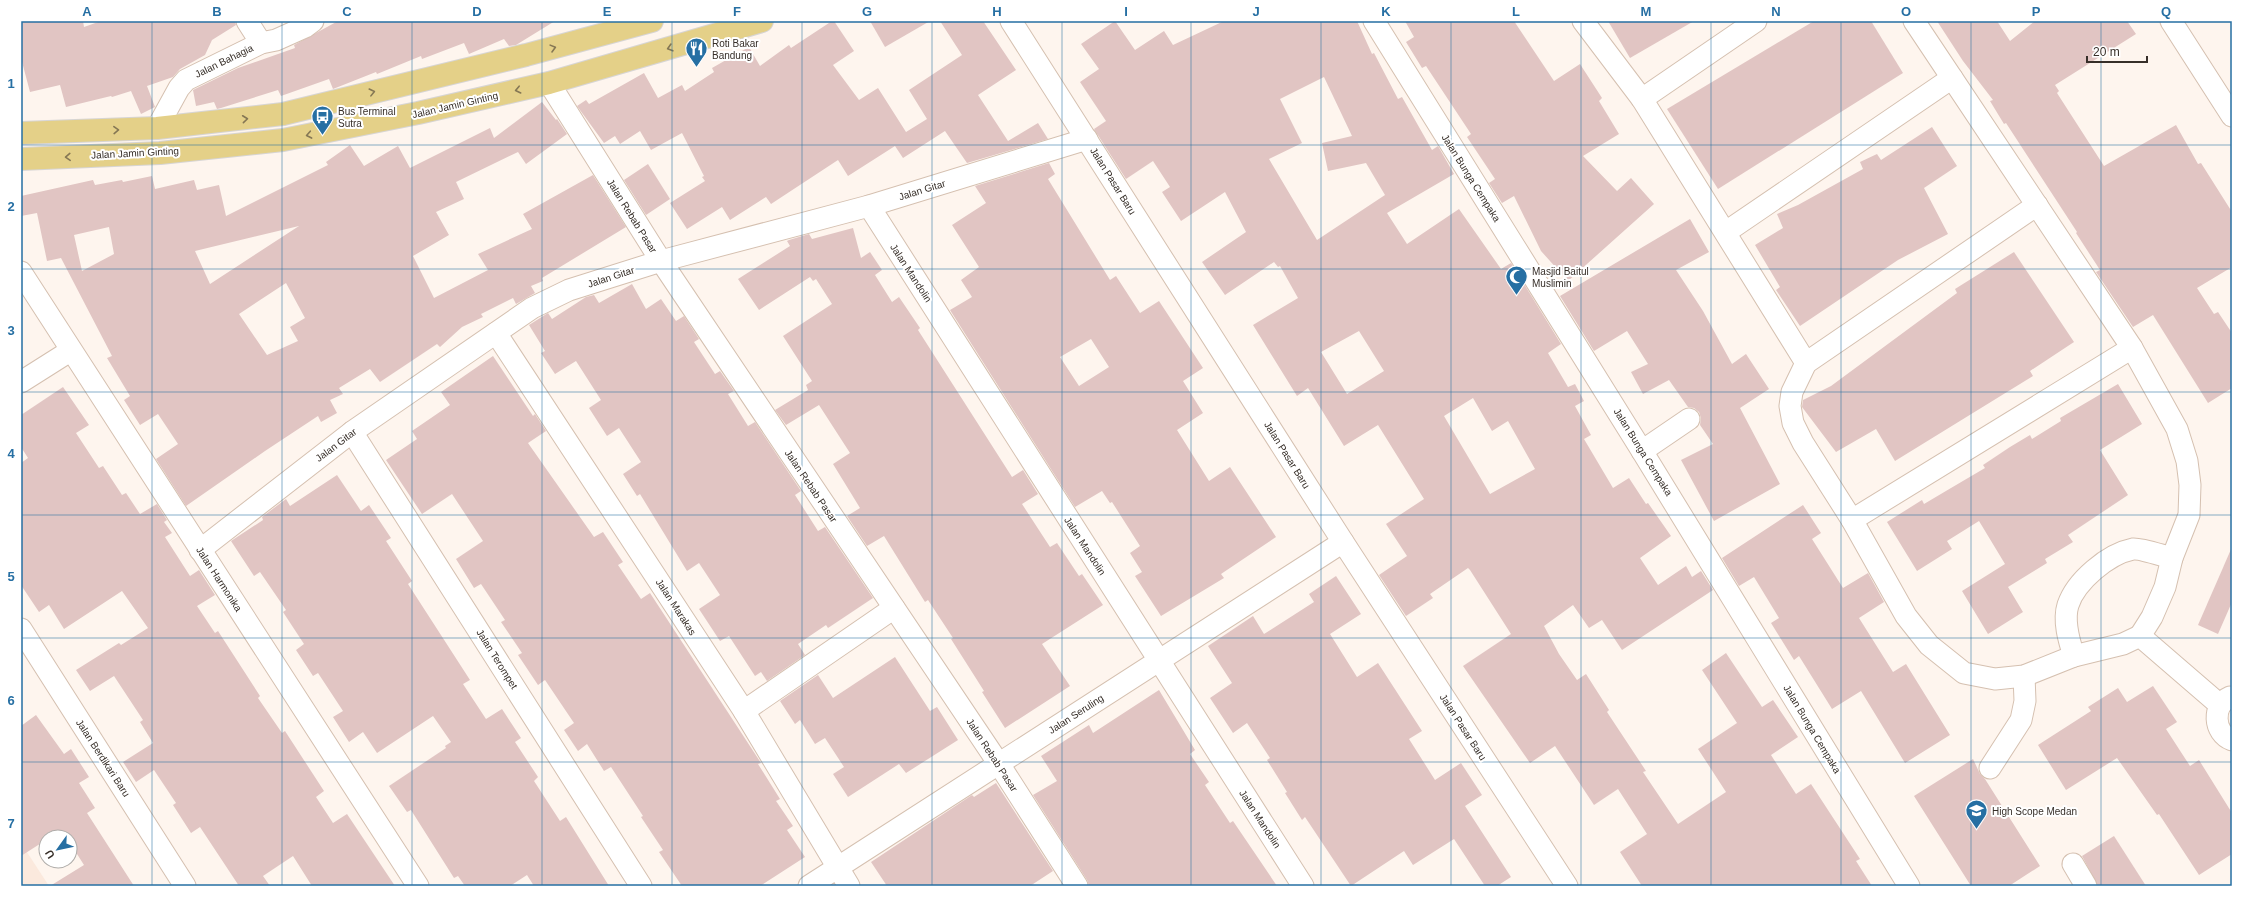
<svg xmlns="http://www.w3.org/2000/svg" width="2253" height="907" viewBox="0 0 2253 907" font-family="Helvetica,sans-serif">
<rect width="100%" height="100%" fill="#fef5ee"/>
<!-- built -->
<polygon fill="#fbe9dd" points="21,843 49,886 21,886"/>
<!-- building -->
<g fill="#e1c5c3" fill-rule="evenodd">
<polygon points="21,21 83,21 84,27 101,21 235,21 236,25 212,40 205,55 180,69 173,77 147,86 155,107 141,114 131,91 112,97 111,96 66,107 60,85 30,92 21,58"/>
<polygon points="338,21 555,21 516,45 509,46 504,39 469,54 464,43 422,59 421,56 377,74 376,72 333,89 329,79 281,96 278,90 221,108 217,109 214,102 196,106 193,90 238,68 295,48 294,45"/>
<polygon points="832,21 834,21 854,51 833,65 859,100 878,88 906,132 927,119 909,90 962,55 940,21 983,21 1016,70 978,95 1008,141 1038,123 1048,139 967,163 945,131 903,158 895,146 848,176 838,160 771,204 766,197 730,220 722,207 687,229 670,203 705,181 702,177 704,176 682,133 651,150 640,131 620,144 615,136 604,143 577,106 586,100 589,104 644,73 658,98 682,85 685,91 714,72 712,68 749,47 760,66 789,45 791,48"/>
<polygon points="870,21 930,21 885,47"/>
<path d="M1115 21 1135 50 1164 31 1173 45 1224 21H1357L1372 54 1374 53 1398 99 1402 97 1432 150 1438 146 1454 174 1387 213 1407 244 1459 209 1501 269 1511 263 1561 344 1548 353 1568 387 1575 384 1584 401 1575 406 1591 435 1584 439 1613 488 1629 478 1646 504 1648 503 1671 536 1640 558 1658 585 1686 566 1692 577 1701 571 1713 590 1622 650 1602 620 1589 628 1573 605 1544 626 1559 654 1577 680 1586 674 1609 710 1607 712 1646 771 1643 772 1678 824 1726 792 1698 749 1737 723 1702 670 1726 653 1762 707 1773 700 1798 737 1771 755 1796 794 1811 784 1860 859 1856 861 1872 886H1642L1620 852 1647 834 1618 789 1594 805 1555 746 1530 763 1463 666 1511 634 1470 570 1468 568 1430 594 1433 598 1406 616 1379 575 1407 556 1386 524 1424 499 1378 425 1344 446 1308 388 1297 396 1253 325 1298 298 1280 266 1278 267 1274 262 1225 295 1202 262 1246 232 1225 192 1181 221 1162 192 1170 187 1153 161 1126 179 1094 129 1106 121 1080 82 1099 69 1081 44ZM1324 77 1352 136 1322 143 1328 171 1366 163 1385 195 1317 240 1269 159 1302 143 1280 99ZM1359 331 1384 371 1347 394 1321 352ZM1473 398 1492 431 1508 421 1535 469 1490 494 1444 416Z"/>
<polygon points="1405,21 1514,21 1554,81 1580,64 1602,98 1599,101 1619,134 1583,156 1617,191 1631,178 1654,204 1568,281 1541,251 1514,196 1502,203 1489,183 1495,179 1467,137 1471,134 1426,66 1422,68 1406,42 1414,37"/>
<polygon points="1608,21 1694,21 1630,58"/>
<polygon points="1814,21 1871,21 1903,73 1718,189 1667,109"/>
<polygon points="1937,21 1997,21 2010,41 2035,21 2127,21 2136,34 2055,85 2059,91 2057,93 2104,166 2176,125 2198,164 2201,163 2232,212 2232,267 2197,288 2214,314 2218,312 2232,333 2232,388 2208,403 2153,315 2133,327 2096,272 2100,270 2076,233 2077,232 2006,123 2004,124 1990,101 1993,100 1963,61"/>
<path d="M542 102 556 120 557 119 567 134 526 164 518 152 456 182 464 199 436 212 449 235 413 256 434 298 488 270 478 254 532 229 523 214 593 175 626 227 542 278 543 281 531 286 535 293 516 304 513 298 481 314 483 317 462 327 440 347 437 344 380 382 370 369 339 388 343 394 330 400 337 413 321 422 318 416 265 451 186 506 156 459 178 444 158 414 140 425 124 400 130 396 107 358 112 356 61 258 47 261 37 213 21 216V196L93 180 95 185 122 180 123 182 152 176 155 189 194 180 197 190 219 185 226 216 328 165 326 162 350 145 364 166 398 146 410 168 490 128 494 138ZM299 226 210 284 195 251ZM109 227 114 254 82 271 74 235ZM286 283 305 318 290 327 298 341 267 355 239 314Z"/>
<polygon points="1932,127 1957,166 1924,188 1948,234 1898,260 1800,326 1776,290 1780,287 1755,245 1783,228 1777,214 1798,205 1863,169 1860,162 1877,154 1881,160"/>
<path d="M1049 163 1055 174 1048 179 1110 280 1116 276 1140 313 1159 301 1203 368 1183 381 1203 413 1177 430 1209 481 1230 467 1276 537 1221 574 1224 578 1161 616 1135 576 1142 572 1130 553 1140 546 1112 502 1110 503 1102 491 1075 507 950 310 972 297 961 280 979 267 952 225 986 203 975 186ZM1091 339 1109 367 1079 386 1060 357Z"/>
<polygon points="648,164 670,199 646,215 624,180"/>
<polygon points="1690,219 1709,252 1676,270 1703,311 1732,364 1746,354 1769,389 1740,408 1780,484 1714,521 1681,460 1713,444 1700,425 1701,418 1699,412 1694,408 1688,407 1669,380 1643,394 1631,372 1648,364 1627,331 1594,351 1560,296"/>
<polygon points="853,228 861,258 870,252 882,270 875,275 892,302 899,297 920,328 918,330 1012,477 1023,470 1038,494 1022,504 1050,547 1057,543 1079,576 1082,574 1103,605 1042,644 1070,686 1005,728 982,692 984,691 951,639 953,638 928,600 925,602 884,536 867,546 847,516 860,508 833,464 850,453 819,405 786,425 775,410 808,390 806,385 812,381 783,336 832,304 816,279 813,281 810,277 759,310 738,279 790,246 787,241 789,240 809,234 812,239"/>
<polygon points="2014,252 2074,342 2030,371 2033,376 1895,461 1876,429 1836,452 1802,407 1803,400 1831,386 1957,293 1955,289"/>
<polygon points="632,284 646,309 661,299 676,321 684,316 699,339 694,342 715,374 720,371 734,391 728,394 748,426 755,422 801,491 795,495 818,531 825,527 873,598 828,628 826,625 798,644 805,655 767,681 761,672 755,676 729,636 720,641 699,609 720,595 699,563 687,571 640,494 637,496 623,474 641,462 619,428 607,436 589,408 601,400 576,361 555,374 541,353 545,351 529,325 548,313 552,319 586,297 594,295 599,303"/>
<polygon points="493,356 533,416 535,414 546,431 528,443 594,537 603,532 623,562 618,565 641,599 650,593 761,763 758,764 780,799 776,801 793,826 787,830 805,857 760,886 682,886 659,852 663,850 641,817 643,816 611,767 604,771 587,744 578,751 564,730 574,723 545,680 538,685 518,655 522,653 501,622 505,620 481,584 474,588 456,559 483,541 452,494 422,514 386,460 417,439 412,431 450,405 441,392"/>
<polygon points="2118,384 2142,424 2100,450 2128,495 2068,535 2073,542 2045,559 2047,563 2008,587 2023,612 1988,634 1962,591 2005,564 1979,521 1947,541 1952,549 1917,571 1887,522 1922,500 1924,504 1951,488 1985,468 1983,465 2010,447 2030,435 2032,439 2061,421 2060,418"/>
<polygon points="63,387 89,425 76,433 99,468 103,466 122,495 126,493 140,514 157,504 167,520 164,522 172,533 165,537 190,576 199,570 215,595 197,606 215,633 218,631 260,696 258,698 282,733 285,731 324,791 316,797 333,823 347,814 395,886 312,886 293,856 263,876 270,886 239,886 200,827 191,833 173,805 176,803 154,770 136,782 123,762 153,743 140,722 143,720 114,676 90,691 76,670 119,643 121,645 148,628 122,591 64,629 49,605 39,612 21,585 21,463 28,458 21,447 21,415"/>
<polygon points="337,475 361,511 369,505 391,538 386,541 412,581 408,584 470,680 463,684 486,719 502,709 521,738 515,742 538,777 534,781 560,821 566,817 609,886 534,886 527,875 510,886 465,886 458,876 454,878 411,810 407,812 389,786 446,748 445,746 451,742 433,716 377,753 363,732 349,742 333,717 343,711 318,673 313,676 296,650 304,644 283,612 286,610 260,572 254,576 231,541 263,520 262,517 286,499 290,506"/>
<polygon points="1803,505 1821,533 1812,539 1843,588 1868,573 1884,602 1859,618 1893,672 1906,664 1950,735 1905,763 1861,691 1832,709 1799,656 1794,660 1771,623 1779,618 1754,577 1739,586 1722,558"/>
<polygon points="2232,547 2232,602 2218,634 2198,625"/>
<polygon points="1336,576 1361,614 1330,634 1357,677 1378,663 1422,731 1409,739 1435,780 1461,763 1482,795 1465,806 1511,877 1497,886 1485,886 1454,839 1413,865 1404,851 1351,886 1305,817 1302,820 1285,793 1287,792 1267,760 1270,758 1247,723 1233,733 1210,698 1232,683 1208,646 1253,616 1264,634 1314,602 1309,594"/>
<polygon points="895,657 930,711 937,707 958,740 906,773 899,764 848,797 833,774 844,767 825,738 815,744 800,720 795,724 780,701 818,675 833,698"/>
<polygon points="2153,686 2177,722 2166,729 2190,766 2199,760 2232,813 2232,854 2199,875 2159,814 2157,815 2117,758 2066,790 2038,745 2091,711 2088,707 2118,688 2127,702"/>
<polygon points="1159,690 1195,750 1190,754 1209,782 1205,785 1230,823 1233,821 1277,886 1089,886 1087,880 1033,795 1057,781 1041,756 1089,725 1093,733"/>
<polygon points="36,715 64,754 71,749 89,777 79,783 95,808 87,813 134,886 50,886 84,865 70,843 70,837 66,837 61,830 51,837 46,837 46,840 21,856 21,726"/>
<polygon points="1973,759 1980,774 1985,779 2040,866 2009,886 1971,886 1914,796"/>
<polygon points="996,783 1053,871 1030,886 887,886 871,862 972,795 974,797"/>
<polygon points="2114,836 2146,886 2098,886 2082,856"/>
</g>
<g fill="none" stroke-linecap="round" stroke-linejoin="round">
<defs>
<g id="minor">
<polyline points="247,21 261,43"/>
<polyline points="1011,21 1343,542 1567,886"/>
<polyline points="1374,21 1642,451 1909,886"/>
<polyline points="1583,21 1642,99 1806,363"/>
<polyline points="1914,21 2132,348 2177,429 2187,461 2190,485 2189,515 2172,558 2165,587 2152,617 2140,636"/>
<polyline points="2171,21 2232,116"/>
<polyline points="549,83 661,261 999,764 1077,886"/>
<polyline points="1642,99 1756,21"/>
<polyline points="157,128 179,88 186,80 261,43 276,40 305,27 313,21"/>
<polyline points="2037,205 1806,363 1792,392 1790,406 1793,423 1803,443 1852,520 1906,616 1929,645 1964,673 1995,679 2024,676 2074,656 2123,644 2140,636 2220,705"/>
<polyline points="869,206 1303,886"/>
<polyline points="1726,232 1952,78"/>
<polyline points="21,272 418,886"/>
<polyline points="496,333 744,711 849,886"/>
<polyline points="21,382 70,351"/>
<polyline points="352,432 641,886"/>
<polyline points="1642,451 1689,419"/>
<polyline points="1852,520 2132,348"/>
<polyline points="200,550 352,432 532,308 569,290 661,261 869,206 1087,139"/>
<polyline points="21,629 185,886"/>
<path d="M2074 656C2069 641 2063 621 2068 605 2076 581 2108 554 2133 549 2141 548 2163 556 2172 558"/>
<path d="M2230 697C2212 705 2213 733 2232 740"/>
<polyline points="744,711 894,608"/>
<polyline points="1990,768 2021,720 2025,701 2024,676"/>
<polyline points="2073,864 2086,886"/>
<polyline points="809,886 1343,542"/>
</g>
<g id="major">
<polyline points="21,133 157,128 283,114 526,55 652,21"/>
<polyline points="21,159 160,153 283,140 418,113 549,83 762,21"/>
</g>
</defs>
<!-- minor casing -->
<use href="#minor" stroke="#d5c0b0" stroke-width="23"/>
<!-- major casing -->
<use href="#major" stroke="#d7d5d4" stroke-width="24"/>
<!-- minor -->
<use href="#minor" stroke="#fff" stroke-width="21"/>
<!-- major -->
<use href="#major" stroke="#e4d088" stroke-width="22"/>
</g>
<!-- one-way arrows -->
<defs><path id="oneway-chevron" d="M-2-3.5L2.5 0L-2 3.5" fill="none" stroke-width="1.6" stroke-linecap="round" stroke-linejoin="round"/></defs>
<g stroke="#857754">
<use href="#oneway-chevron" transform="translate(553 48) rotate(-15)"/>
<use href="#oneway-chevron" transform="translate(670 48) rotate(164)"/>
<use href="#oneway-chevron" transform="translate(518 90) rotate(167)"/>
<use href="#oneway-chevron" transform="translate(372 92) rotate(-14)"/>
<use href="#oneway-chevron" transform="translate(245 119) rotate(-6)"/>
<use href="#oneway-chevron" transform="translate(116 130) rotate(-2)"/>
<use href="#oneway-chevron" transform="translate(309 135) rotate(169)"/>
<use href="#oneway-chevron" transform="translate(68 157) rotate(177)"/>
</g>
<!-- grid -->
<path fill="none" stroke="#266fa3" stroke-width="1" stroke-opacity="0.55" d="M152 21V886M282 21V886M412 21V886M542 21V886M672 21V886M802 21V886M932 21V886M1062 21V886M1191 21V886M1321 21V886M1451 21V886M1581 21V886M1711 21V886M1841 21V886M1971 21V886M2101 21V886M21 145H2232M21 269H2232M21 392H2232M21 515H2232M21 638H2232M21 762H2232"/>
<!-- icons -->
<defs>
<symbol id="restaurant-pin" viewBox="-11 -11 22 30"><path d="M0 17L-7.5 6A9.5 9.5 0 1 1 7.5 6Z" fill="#266fa3" stroke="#fff"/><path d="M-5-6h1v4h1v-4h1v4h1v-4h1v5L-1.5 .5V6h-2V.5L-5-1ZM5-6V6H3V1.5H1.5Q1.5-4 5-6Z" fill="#fff"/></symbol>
<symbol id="bus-pin" viewBox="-11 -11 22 30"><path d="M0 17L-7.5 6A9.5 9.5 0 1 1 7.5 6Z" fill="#266fa3" stroke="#fff"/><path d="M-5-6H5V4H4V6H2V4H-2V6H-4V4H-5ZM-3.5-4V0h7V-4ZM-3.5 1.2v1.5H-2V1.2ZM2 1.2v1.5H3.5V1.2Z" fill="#fff"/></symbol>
<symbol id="mosque-pin" viewBox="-11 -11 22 30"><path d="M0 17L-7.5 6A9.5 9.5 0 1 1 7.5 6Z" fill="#266fa3" stroke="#fff"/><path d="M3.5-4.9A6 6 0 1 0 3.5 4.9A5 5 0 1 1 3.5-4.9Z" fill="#fff"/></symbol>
<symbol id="school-pin" viewBox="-11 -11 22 30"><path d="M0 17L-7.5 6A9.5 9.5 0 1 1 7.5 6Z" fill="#266fa3" stroke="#fff"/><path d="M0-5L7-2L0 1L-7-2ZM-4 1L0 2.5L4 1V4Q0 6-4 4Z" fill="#fff"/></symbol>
</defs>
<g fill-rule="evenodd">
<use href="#restaurant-pin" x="684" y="36" width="25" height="34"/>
<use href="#bus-pin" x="310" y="104" width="25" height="34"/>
<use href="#mosque-pin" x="1504" y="264" width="25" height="34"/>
<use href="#school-pin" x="1964" y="798" width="25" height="34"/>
</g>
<g text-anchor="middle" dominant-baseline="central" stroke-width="4" stroke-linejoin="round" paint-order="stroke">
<!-- poi labels -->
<g font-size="10" fill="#372f29" stroke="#fff" text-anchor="start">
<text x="712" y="43">Roti Bakar<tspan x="712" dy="12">Bandung</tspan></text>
<text x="338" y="111">Bus Terminal<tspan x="338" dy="12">Sutra</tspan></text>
<text x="1532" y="271">Masjid Baitul<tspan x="1532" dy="12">Muslimin</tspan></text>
<text x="1992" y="811">High Scope Medan</text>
</g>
<!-- street labels -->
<g font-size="10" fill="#372f29" stroke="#fff">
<text transform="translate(224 61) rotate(-26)">Jalan Bahagia</text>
<text transform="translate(455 105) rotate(-13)">Jalan Jamin Ginting</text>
<text transform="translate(135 153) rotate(-3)">Jalan Jamin Ginting</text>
<text transform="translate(1471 178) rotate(58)">Jalan Bunga Cempaka</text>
<text transform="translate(1113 181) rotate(58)">Jalan Pasar Baru</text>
<text transform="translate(922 190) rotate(-17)">Jalan Gitar</text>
<text transform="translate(632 216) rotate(58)">Jalan Rebab Pasar</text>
<text transform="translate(911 273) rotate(57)">Jalan Mandolin</text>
<text transform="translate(611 277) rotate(-18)">Jalan Gitar</text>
<text transform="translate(336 445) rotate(-37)">Jalan Gitar</text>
<text transform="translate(1643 452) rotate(58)">Jalan Bunga Cempaka</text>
<text transform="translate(1287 455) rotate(58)">Jalan Pasar Baru</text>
<text transform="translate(811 486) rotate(56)">Jalan Rebab Pasar</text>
<text transform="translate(1085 546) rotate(57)">Jalan Mandolin</text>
<text transform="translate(219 579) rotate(57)">Jalan Harmonika</text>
<text transform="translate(676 607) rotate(57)">Jalan Marakas</text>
<text transform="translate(497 659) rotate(58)">Jalan Terompet</text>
<text transform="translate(1076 714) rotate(-33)">Jalan Seruling</text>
<text transform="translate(1463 727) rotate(57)">Jalan Pasar Baru</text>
<text transform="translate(1812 729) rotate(59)">Jalan Bunga Cempaka</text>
<text transform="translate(992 755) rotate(57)">Jalan Rebab Pasar</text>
<text transform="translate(103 758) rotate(57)">Jalan Berdikari Baru</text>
<text transform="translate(1260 819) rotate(57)">Jalan Mandolin</text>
</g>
</g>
<!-- border -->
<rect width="2253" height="907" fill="none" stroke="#ffffff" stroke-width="44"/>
<!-- north arrow -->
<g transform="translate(58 849) rotate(237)"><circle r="19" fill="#ffffff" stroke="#afaca9"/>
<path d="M0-3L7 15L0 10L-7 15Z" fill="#266fa3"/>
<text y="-6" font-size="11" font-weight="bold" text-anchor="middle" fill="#372f29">U</text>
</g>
<!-- scale -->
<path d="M2087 56v6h60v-6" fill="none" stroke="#372f29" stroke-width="2"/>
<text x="2093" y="56" font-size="12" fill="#372f29" stroke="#ffffff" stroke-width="3" paint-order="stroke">20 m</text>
<rect x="22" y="22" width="2209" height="863" fill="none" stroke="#266fa3" stroke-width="1.5"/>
<g font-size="13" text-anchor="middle" font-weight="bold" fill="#266fa3">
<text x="87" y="16">A</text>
<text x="217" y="16">B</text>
<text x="347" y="16">C</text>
<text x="477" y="16">D</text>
<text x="607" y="16">E</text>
<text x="737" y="16">F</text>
<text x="867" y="16">G</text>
<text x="997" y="16">H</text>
<text x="1126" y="16">I</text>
<text x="1256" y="16">J</text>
<text x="1386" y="16">K</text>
<text x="1516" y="16">L</text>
<text x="1646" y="16">M</text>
<text x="1776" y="16">N</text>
<text x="1906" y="16">O</text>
<text x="2036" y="16">P</text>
<text x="2166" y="16">Q</text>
<text x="11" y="88">1</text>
<text x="11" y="211">2</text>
<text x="11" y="335">3</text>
<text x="11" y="458">4</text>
<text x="11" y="581">5</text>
<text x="11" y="705">6</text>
<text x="11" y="828">7</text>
</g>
</svg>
